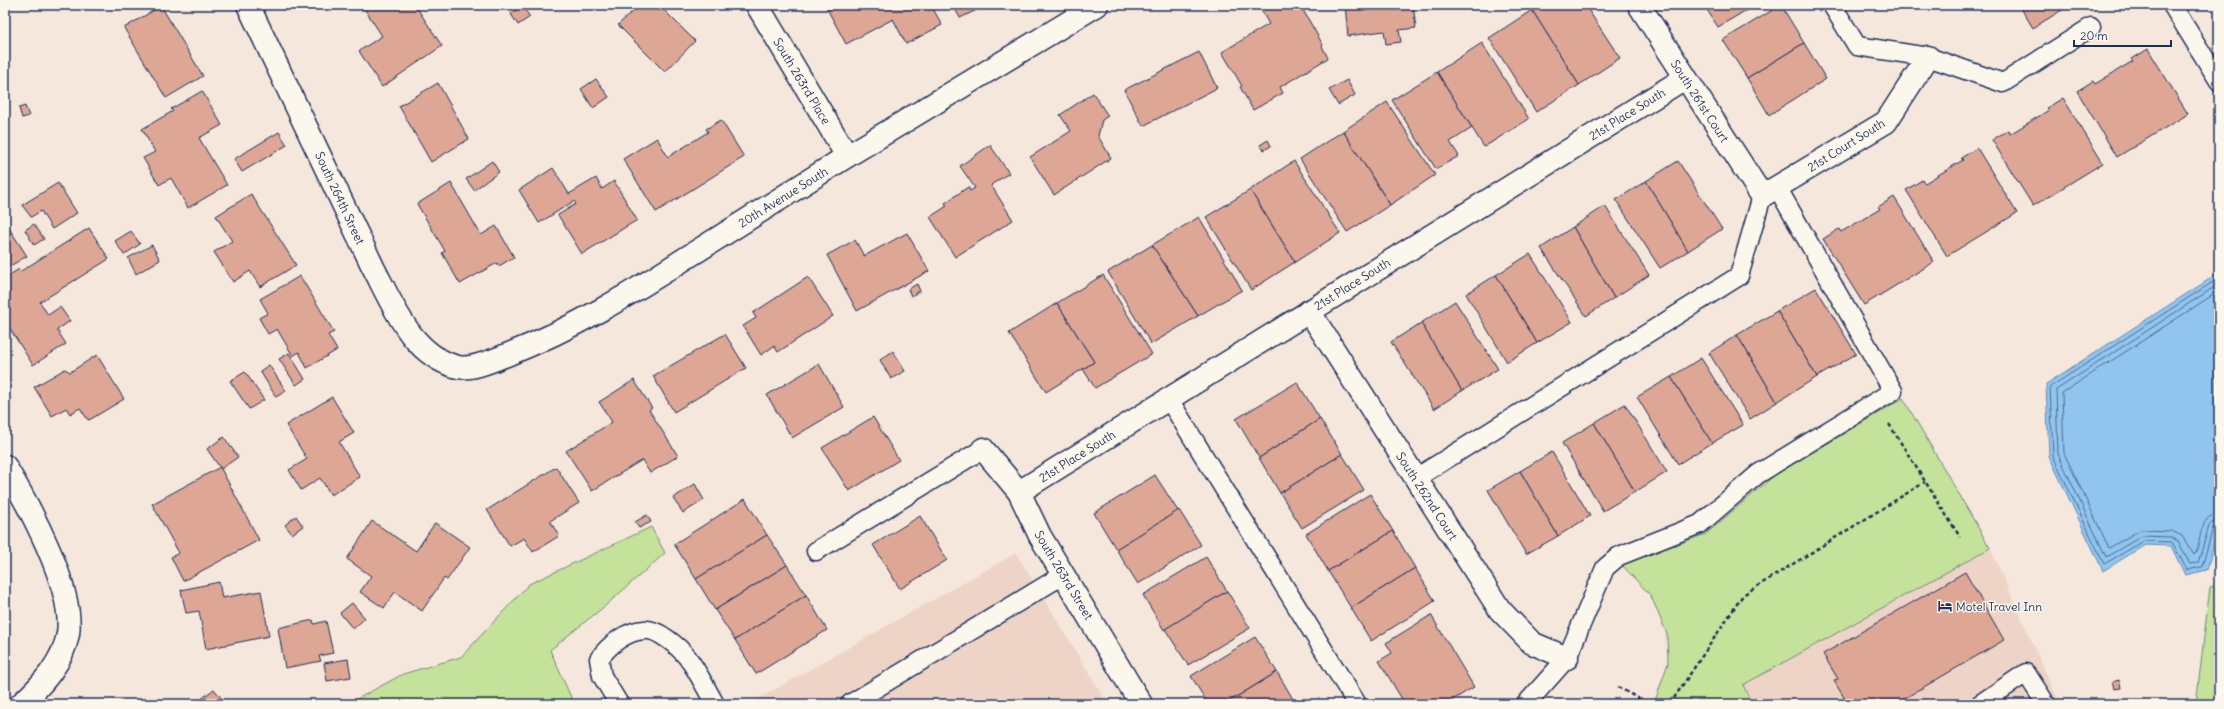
<svg xmlns="http://www.w3.org/2000/svg" width="2224" height="709" viewBox="0 0 2224 709" font-family="Delius,sans-serif">
<rect width="100%" height="100%" fill="#f5e7db"/>
<filter id="ink" filterUnits="userSpaceOnUse"><feTurbulence type="fractalNoise" baseFrequency=".025" numOctaves="2"/><feDisplacementMap in="SourceGraphic" scale="8" xChannelSelector="R" yChannelSelector="G"/><feConvolveMatrix kernelMatrix="1 2 1 2 8 2 1 2 1" color-interpolation-filters="sRGB"/></filter>
<g filter="url(#ink)">
<!-- built -->
<g fill="#eed4c6">
<polygon points="1990,548 2060,704 1752,704 1743,684"/>
<polygon points="1016,553 1108,704 758,704 756,700"/>
</g>
<!-- green -->
<g fill="#c5e29a" stroke="#70887c">
<polygon points="1903,398 1990,548 1743,685 1752,704 1654,704 1668,663 1667,634 1651,596 1621,564 1706,534 1775,475"/>
<polygon points="651,527 665,553 605,606 550,650 574,704 348,704 403,674 461,657 529,584"/>
<polygon points="2219,585 2219,704 2196,704 2210,587"/>
</g>
<!-- water -->
<polygon fill="#91c5ee" stroke="#6289b4" points="2219,273 2219,523 2207,570 2185,575 2171,546 2145,545 2103,571 2049,456 2046,384"/>
<g fill="none" stroke-linecap="round" stroke-linejoin="round">
<!-- shore -->
<g stroke="#4a6b98" stroke-width="1">
<polyline points="2219,278 2050,387 2053,456 2104,564 2144,541 2172,542 2187,570 2202,567 2213,528 2219,526"/>
<polyline points="2219,284 2056,390 2058,454 2106,557 2142,536 2171,537 2178,541 2190,564 2198,563 2209,526 2213,522 2219,520"/>
<path d="M2219 291 2062 393 2064 453 2109 548 2140 530 2171 531 2182 536 2194 555C2203 542 2197 515 2219 514"/>
</g>
</g>
<!-- building -->
<g fill="#dda695" stroke="#1b2f5e">
<polygon points="362,5 415,5 442,46 382,87 359,51 382,36"/>
<polygon points="639,5 659,5 695,41 665,72 618,25"/>
<polygon points="825,5 931,5 942,25 906,44 893,19 846,44"/>
<polygon points="953,5 987,5 960,18"/>
<polygon points="1258,5 1303,5 1305,9 1303,10 1323,45 1322,46 1328,58 1280,87 1283,93 1253,110 1240,87 1242,86 1222,52 1269,24"/>
<polygon points="1345,5 1413,5 1416,28 1399,30 1401,42 1386,44 1384,31 1348,36"/>
<polygon points="1540,5 1585,5 1620,58 1579,85 1532,10"/>
<polygon points="1704,5 1755,5 1718,27"/>
<polygon points="1781,5 1804,43 1747,78 1723,40"/>
<polygon points="2019,5 2070,5 2033,28"/>
<polygon points="161,6 203,76 166,98 124,28"/>
<polygon points="522,6 530,17 518,25 511,14"/>
<polygon points="1532,10 1579,85 1536,112 1489,38"/>
<polygon points="1482,43 1529,119 1484,147 1437,72"/>
<polygon points="1804,43 1826,79 1769,115 1747,78"/>
<polygon points="2148,49 2188,114 2117,157 2077,91 2093,81 2095,84 2133,61 2132,59"/>
<polygon points="1199,52 1217,88 1143,126 1124,90"/>
<polygon points="1437,72 1472,128 1450,142 1459,156 1436,169 1392,100"/>
<polygon points="596,79 609,97 593,108 581,89"/>
<polygon points="1347,80 1355,95 1338,105 1329,90"/>
<polygon points="438,83 469,139 431,162 399,106"/>
<polygon points="202,91 222,125 199,138 227,185 188,208 171,178 159,185 143,158 155,152 142,129 173,111 171,109"/>
<polygon points="1093,93 1108,116 1102,120 1098,136 1111,158 1054,195 1030,157 1071,131 1060,115"/>
<polygon points="2063,98 2103,163 2033,206 1992,140 2008,130 2010,134 2049,110 2047,108"/>
<polygon points="1387,102 1435,175 1390,205 1343,131"/>
<polygon points="25,106 29,116 22,118 19,108"/>
<polygon points="721,120 744,157 656,212 623,159 657,138 668,157 708,132 706,129"/>
<polygon points="1343,131 1390,205 1347,232 1300,159"/>
<polygon points="279,132 287,145 242,172 234,159"/>
<polygon points="1268,140 1271,146 1264,150 1260,145"/>
<polygon points="990,145 1009,173 991,185 1013,220 955,257 930,217 947,206 945,203 968,187 970,191 975,188 960,166"/>
<polygon points="1977,148 2017,213 1947,256 1906,190 1922,180 1925,183 1963,160 1961,158"/>
<polygon points="492,161 499,172 474,190 466,179"/>
<polygon points="1294,161 1340,233 1295,262 1250,190"/>
<polygon points="1678,161 1722,229 1688,251 1646,181"/>
<polygon points="553,168 569,194 596,178 602,189 614,181 637,220 582,254 558,215 576,204 574,201 539,223 519,190"/>
<polygon points="1646,181 1688,251 1660,268 1616,200"/>
<polygon points="58,183 77,213 52,229 41,211 31,217 22,205"/>
<polygon points="451,183 481,235 496,226 514,257 499,266 497,263 460,284 442,253 445,251 417,204"/>
<polygon points="1250,190 1295,262 1251,290 1206,217"/>
<polygon points="251,194 296,265 260,287 250,271 233,282 214,252 232,241 216,216"/>
<polygon points="1894,197 1934,262 1864,305 1823,239 1839,229 1841,232 1880,209 1878,207"/>
<polygon points="1605,206 1649,275 1614,298 1573,227"/>
<polygon points="1199,217 1242,290 1198,316 1152,245"/>
<polygon points="5,222 27,256 5,269"/>
<polygon points="34,224 44,239 34,245 25,230"/>
<polygon points="1573,227 1614,298 1586,316 1541,248"/>
<polygon points="89,228 109,259 40,302 48,315 60,307 70,321 57,330 66,344 33,365 5,321 5,278 19,269 21,271"/>
<polygon points="131,231 140,244 124,255 115,241"/>
<polygon points="907,233 929,271 857,311 827,255 855,240 864,256"/>
<polygon points="152,245 160,260 136,274 128,258"/>
<polygon points="1152,245 1198,316 1151,344 1108,272"/>
<polygon points="1530,254 1572,322 1537,343 1496,275"/>
<polygon points="1103,275 1152,354 1095,388 1083,369 1094,362 1057,303"/>
<polygon points="1496,275 1537,343 1507,362 1466,294"/>
<polygon points="300,276 334,332 328,335 337,350 307,368 299,352 293,356 277,329 268,334 259,318 268,313 260,299"/>
<polygon points="808,277 833,316 778,352 774,346 761,355 743,326 756,318 753,313"/>
<polygon points="917,284 920,291 911,296 908,289"/>
<polygon points="1816,288 1856,354 1817,377 1777,311"/>
<polygon points="1455,301 1498,369 1462,391 1421,323"/>
<polygon points="1057,303 1094,362 1046,392 1009,333"/>
<polygon points="1777,311 1817,377 1777,402 1737,335"/>
<polygon points="1421,323 1462,391 1434,409 1391,342"/>
<polygon points="725,334 746,368 674,412 653,376"/>
<polygon points="1737,335 1777,402 1750,419 1709,353"/>
<polygon points="893,351 905,371 891,379 880,360"/>
<polygon points="289,353 305,379 296,385 279,359"/>
<polygon points="97,355 124,399 91,419 88,420 80,408 70,414 66,408 52,416 34,387 65,369 70,372"/>
<polygon points="1701,358 1743,425 1712,443 1671,377"/>
<polygon points="819,364 844,407 792,438 767,395"/>
<polygon points="269,365 286,391 276,397 260,371"/>
<polygon points="245,372 264,400 249,409 230,381"/>
<polygon points="1671,377 1712,443 1678,464 1637,397"/>
<polygon points="634,380 652,408 649,410 678,456 650,473 642,460 592,491 566,451 612,422 599,402"/>
<polygon points="1297,382 1320,419 1259,458 1236,419"/>
<polygon points="332,397 354,433 339,442 360,477 331,495 320,478 301,490 289,470 307,459 286,425"/>
<polygon points="1625,404 1667,472 1635,492 1594,423"/>
<polygon points="873,417 899,460 849,491 822,448"/>
<polygon points="1320,419 1342,454 1280,493 1259,458"/>
<polygon points="1594,423 1635,492 1603,511 1562,443"/>
<polygon points="224,437 238,457 221,469 207,449"/>
<polygon points="1552,452 1590,516 1558,536 1520,471"/>
<polygon points="1342,454 1364,490 1302,528 1280,493"/>
<polygon points="220,467 259,540 183,581 171,557 179,553 152,504"/>
<polygon points="556,467 579,503 550,521 559,536 533,552 524,538 510,546 487,510"/>
<polygon points="1520,471 1558,536 1526,554 1488,490"/>
<polygon points="1155,475 1178,511 1116,549 1094,513"/>
<polygon points="695,484 704,500 683,513 673,498"/>
<polygon points="1370,494 1393,531 1328,571 1306,534"/>
<polygon points="745,499 767,535 696,579 674,544"/>
<polygon points="1179,510 1201,545 1138,584 1116,549"/>
<polygon points="647,515 651,522 639,528 635,522"/>
<polygon points="296,516 303,526 292,534 285,525"/>
<polygon points="920,516 947,560 900,589 873,545"/>
<polygon points="372,521 416,551 435,523 470,547 447,580 444,578 422,611 395,592 384,608 360,592 371,576 347,559"/>
<polygon points="1393,531 1415,568 1351,608 1328,571"/>
<polygon points="767,535 787,565 715,610 696,579"/>
<polygon points="1206,557 1227,591 1164,630 1143,595"/>
<polygon points="787,565 806,595 735,640 715,610"/>
<polygon points="1415,568 1435,601 1371,641 1351,608"/>
<polygon points="1965,572 2004,640 1895,704 1848,704 1834,681 1838,679 1823,654"/>
<polygon points="219,582 222,598 261,591 269,636 206,649 199,611 186,613 181,590"/>
<polygon points="1227,591 1250,628 1188,665 1165,629"/>
<polygon points="806,595 827,630 756,674 735,640"/>
<polygon points="352,603 365,618 353,629 340,613"/>
<polygon points="1431,615 1474,687 1446,704 1423,704 1420,700 1414,704 1405,704 1379,661 1392,653 1386,643"/>
<polygon points="313,620 314,624 326,621 333,653 319,656 321,661 285,668 278,628"/>
<polygon points="1255,637 1277,672 1225,704 1208,704 1191,676"/>
<polygon points="348,659 351,677 327,681 324,663"/>
<polygon points="1277,672 1296,704 1225,704"/>
<polygon points="2119,680 2121,688 2114,689 2112,682"/>
<polygon points="214,689 226,704 195,704"/>
</g>
<g fill="none" stroke-linecap="round" stroke-linejoin="round">
<defs>
<g id="lane">
<polyline points="1832,5 1857,46 1928,57 2003,83 2091,27"/>
<polyline points="2172,5 2219,81"/>
<polyline points="1168,398 1357,704"/>
<polyline points="1416,478 1739,276 1762,196"/>
<polyline points="816,551 983,449"/>
<path d="M619 704 602 676 599 659C609 645 626 631 644 630 657 628 679 647 687 657 698 671 706 689 715 704"/>
<polyline points="850,704 1063,575"/>
<polyline points="1526,704 1567,658 1605,568 1619,556 1700,524 1758,474 1893,391 1777,187"/>
<polyline points="1980,704 2026,673 2046,704"/>
</g>
<g id="street">
<path d="M248 5 373 267C393 305 412 356 458 367 472 370 496 359 509 354 572 329 629 295 686 258 741 224 795 189 849 155 932 105 1015 55 1097 5"/>
<polyline points="757,5 847,156"/>
<polyline points="1639,5 1762,196 1886,122 1928,57"/>
<polyline points="1309,311 1500,610 1532,643 1567,658"/>
<polyline points="983,449 1019,492 1040,536 1141,704"/>
<path d="M5 466C28 504 75 589 68 634 63 662 42 685 21 704"/>
<polyline points="1019,492 1685,78"/>
</g>
</defs>
<!-- lane casing -->
<use href="#lane" stroke="#1b2f5e" stroke-width="21"/>
<!-- street casing -->
<use href="#street" stroke="#1b2f5e" stroke-width="25"/>
<!-- path -->
<g stroke="#1b2f5e" stroke-width="2.5" stroke-dasharray="4 3" stroke-linecap="butt">
<polyline points="1889,424 1960,537"/>
<polyline points="1618,687 1648,704"/>
<polyline points="1670,704 1743,595 1925,482"/>
</g>
<!-- lane -->
<use href="#lane" stroke="#fbf7ec" stroke-width="18"/>
<!-- street -->
<use href="#street" stroke="#fbf7ec" stroke-width="22"/>
</g>
</g>
<!-- icons -->
<defs>
<symbol id="hotel-bare" viewBox="-9 -9 18 18"><path d="M-6-4.5h1.5V1H6V5H4.5V3h-9V5H-6ZM-4 0a1.8 1.8 0 1 1 3.6 0ZM.5 0V-2.5h3Q6-2.5 6 0Z" fill="#1b2f5e" stroke="#fbf7ec" stroke-width="2.5" paint-order="stroke"/></symbol>
</defs>
<g fill-rule="evenodd">
<use href="#hotel-bare" x="1935" y="596" width="20" height="20"/>
</g>
<g text-anchor="middle" dominant-baseline="central" stroke-width="3" stroke-linejoin="round" paint-order="stroke">
<!-- street labels -->
<g font-size="12" fill="#1b2f5e" stroke="#fbf7ec">
<text transform="translate(802 81) rotate(59)">South 263rd Place</text>
<text transform="translate(1700 101) rotate(57)">South 261st Court</text>
<text transform="translate(1627 114) rotate(-32)">21st Place South</text>
<text transform="translate(1846 145) rotate(-32)">21st Court South</text>
<text transform="translate(783 197) rotate(-32)">20th Avenue South</text>
<text transform="translate(340 198) rotate(65)">South 264th Street</text>
<text transform="translate(1352 284) rotate(-32)">21st Place South</text>
<text transform="translate(1077 456) rotate(-32)">21st Place South</text>
<text transform="translate(1427 496) rotate(57)">South 262nd Court</text>
<text transform="translate(1064 575) rotate(59)">South 263rd Street</text>
</g>
<!-- poi labels -->
<g font-size="12" fill="#1b2f5e" stroke="#fbf7ec" text-anchor="start">
<text x="1956" y="606">Motel Travel Inn</text>
</g>
</g>
<!-- margin -->
<rect width="2224" height="709" fill="none" stroke="#fbf7ec" stroke-width="20"/>
<rect x="10" y="10" width="2204" height="689" fill="none" stroke="#1b2f5e" stroke-width="1.5" filter="url(#ink)"/>
<!-- scale -->
<path d="M2074 40v6h97v-6" fill="none" stroke="#1b2f5e" stroke-width="2"/>
<text x="2080" y="40" font-size="12" fill="#1b2f5e" stroke="#fbf7ec" stroke-width="3" paint-order="stroke">20 m</text>
</svg>
